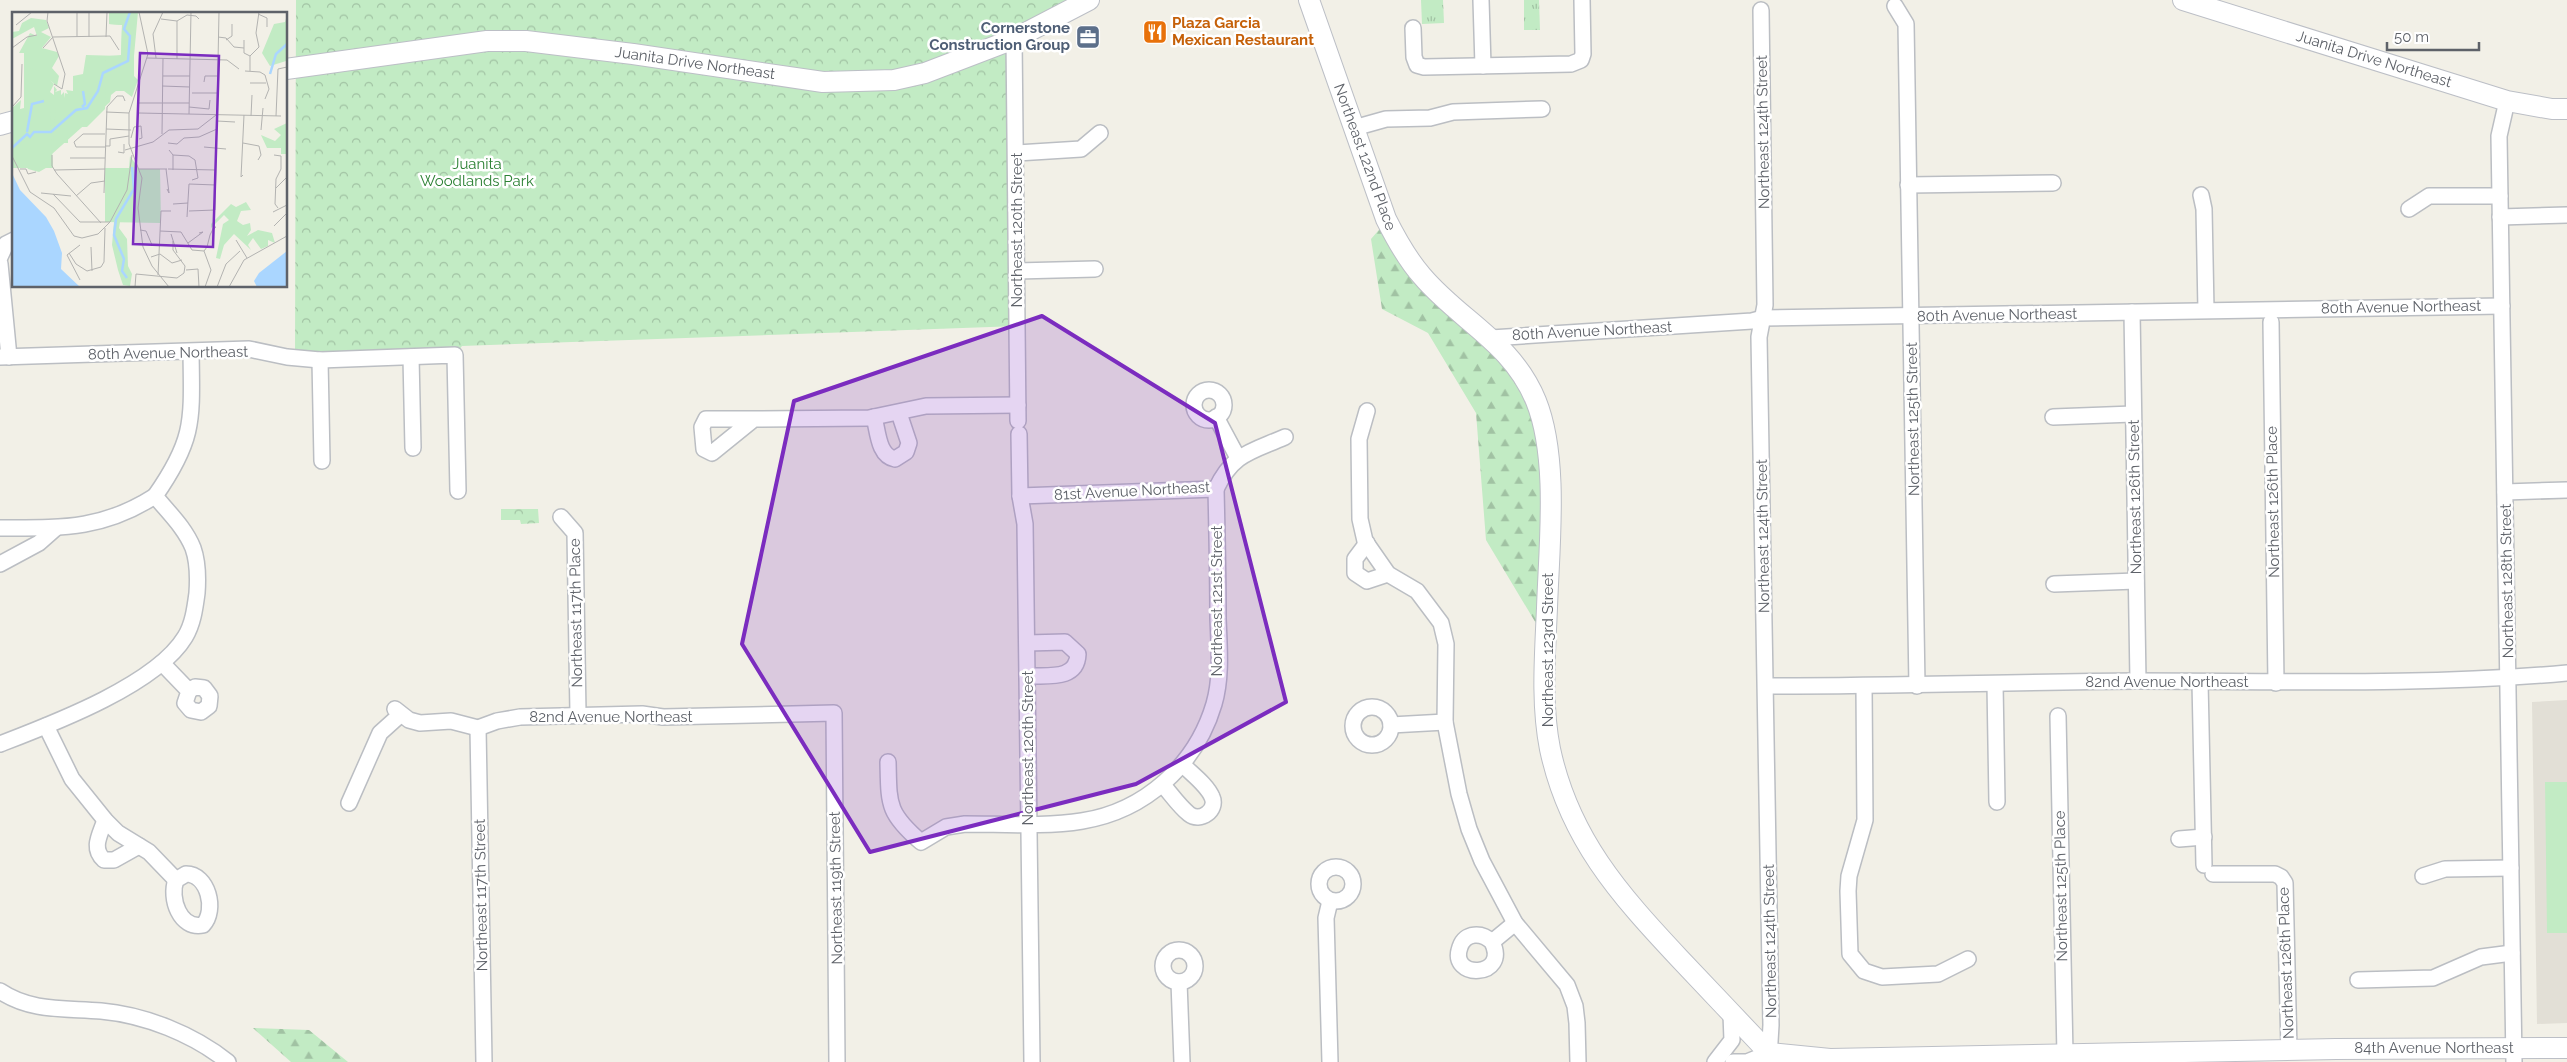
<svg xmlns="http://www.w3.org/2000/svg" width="2567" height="1062" viewBox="0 0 2567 1062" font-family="Raleway,sans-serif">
<defs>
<pattern id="grass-tufts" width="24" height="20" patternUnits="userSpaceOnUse" patternTransform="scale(1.25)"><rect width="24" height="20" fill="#c2ebc4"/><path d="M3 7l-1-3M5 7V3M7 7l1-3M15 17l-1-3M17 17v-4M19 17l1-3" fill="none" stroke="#a1c2a3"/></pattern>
<pattern id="forest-firs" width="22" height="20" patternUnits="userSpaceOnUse" patternTransform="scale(1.25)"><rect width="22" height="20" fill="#c2ebc4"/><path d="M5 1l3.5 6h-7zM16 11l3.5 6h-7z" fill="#a1c2a3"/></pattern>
<pattern id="park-crowns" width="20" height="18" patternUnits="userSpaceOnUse" patternTransform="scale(1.25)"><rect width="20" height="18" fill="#c2ebc4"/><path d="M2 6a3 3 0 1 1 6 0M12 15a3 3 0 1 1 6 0" fill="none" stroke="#a1c2a3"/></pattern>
</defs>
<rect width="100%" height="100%" fill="#f2f0e7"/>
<!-- education -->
<polygon fill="#e2dfd6" points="2567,700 2567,1023 2537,1024 2532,702"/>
<!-- grass -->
<g fill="url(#grass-tufts)">
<polygon points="1421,0 1443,0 1444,23 1422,24"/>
<polygon points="1524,0 1539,0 1540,30 1524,30"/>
</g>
<!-- forest -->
<g fill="url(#forest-firs)">
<polygon points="1384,224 1491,338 1544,425 1546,640 1486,540 1476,413 1428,333 1382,309 1371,239"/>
<polygon points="253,1028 309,1030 348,1062 291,1062"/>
</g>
<!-- park -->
<g fill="url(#park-crowns)">
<polygon points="296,0 1089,0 1020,36 1018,326 462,346 455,355 295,358"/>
<polygon points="501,509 538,509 539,523 521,524 520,520 501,520"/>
</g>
<!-- pitch -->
<polygon fill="#c2ebc4" points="2545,782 2567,782 2567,933 2547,933"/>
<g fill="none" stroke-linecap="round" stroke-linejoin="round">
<defs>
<g id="street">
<polyline points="1481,0 1483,66"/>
<polyline points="1895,6 1906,24 1917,686"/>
<polyline points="1761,10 1765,305 1759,337 1771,1025 1769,1058"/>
<polyline points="1413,28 1414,57 1417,65 1424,67 1571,64 1581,60 1583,54 1582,0"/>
<polyline points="1014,39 1018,421"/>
<polyline points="2507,101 2499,136 2514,1062"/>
<polyline points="1354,128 1386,119 1430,118 1453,112 1542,109"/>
<polyline points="1017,153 1081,149 1100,133"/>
<polyline points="1908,185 2053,183"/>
<polyline points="2201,195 2204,209 2206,310"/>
<polyline points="2409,209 2429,196 2500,196"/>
<polyline points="2500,217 2567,215"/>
<polyline points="0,257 6,244 14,240"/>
<polyline points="0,264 9,357"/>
<polyline points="1017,271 1095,269"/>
<polyline points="2132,312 2138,681"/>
<polyline points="2271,322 2276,683"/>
<polyline points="1491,338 1752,321 1763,318 2502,306"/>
<polyline points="0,357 249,349 287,357 320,360 455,355 458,491"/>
<polyline points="411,357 413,448"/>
<polyline points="320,360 322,461"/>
<circle cx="1209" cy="405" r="15"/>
<polyline points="1367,411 1359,439 1360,519 1365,541 1388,574 1417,591 1441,623 1446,644 1445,722 1459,794 1469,829 1482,861 1515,923 1567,985 1575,1006 1577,1023 1578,1062"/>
<path d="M874 417C878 431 878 456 895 459L906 452 909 443 899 413"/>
<polyline points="1216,417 1238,458"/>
<polyline points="2053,417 2133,414"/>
<polyline points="754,419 706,419 702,427 704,449 712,453 754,419 869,418 926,406 1018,405"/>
<polyline points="1019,434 1020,496 1025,524 1032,1062"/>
<polyline points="2505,492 2567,490"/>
<path d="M1020 496 1216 489C1233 453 1251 452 1285 437"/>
<polyline points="561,517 575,533 578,714"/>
<path d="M0 528C61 528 102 530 155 496"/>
<polyline points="1367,543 1355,559 1355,573 1367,581 1388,574"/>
<polyline points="0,564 39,543 56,528"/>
<polyline points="2054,584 2136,581"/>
<path d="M1027 643 1065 642 1078 654C1077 681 1047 675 1027 676"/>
<polyline points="162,663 189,691 185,703 191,710 201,712 209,706 210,696 204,688 195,687 189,691"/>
<polyline points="2200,682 2204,865"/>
<polyline points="1995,684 1997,802"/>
<path d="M1766 686C1889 686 2013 682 2136 681 2280 681 2424 686 2567 673"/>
<polyline points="1864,686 1865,820 1849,876 1848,891 1850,954 1864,971 1882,977 1938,974 1968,959"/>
<circle cx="1372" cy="726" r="19"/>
<polyline points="395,709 409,720 420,723 451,721 478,728 497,721 520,717 642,714 663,717 834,713 837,1062"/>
<polyline points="2058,716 2065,1055"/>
<polyline points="1391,725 1445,722"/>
<polyline points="46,726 72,779 105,820 118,833 149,852 176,880"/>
<polyline points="478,728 484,1062"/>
<path d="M0 744C52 724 156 685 185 637 193 624 195 608 197 593 198 579 198 562 193 548 185 528 169 513 155 496 195 439 192 420 191 352"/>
<path d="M888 762C889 804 887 813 921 842L946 827 965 824C1002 824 1046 827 1082 821 1145 811 1196 765 1214 704 1222 677 1219 646 1218 618 1218 575 1217 532 1216 489"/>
<path d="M1163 785C1171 794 1179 806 1189 814 1200 823 1218 810 1212 797 1207 785 1192 774 1183 765"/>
<polyline points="349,803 380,733 400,715"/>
<path d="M105 820C100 835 91 848 104 860H114L139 846"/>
<polyline points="2179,839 2204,837"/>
<circle cx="1336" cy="884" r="17"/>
<path d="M186 874C208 874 217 910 203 925 180 930 169 898 176 880Z"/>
<polyline points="2213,874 2275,874 2281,877 2285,883 2289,1050"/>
<polyline points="2423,876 2445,869 2511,868"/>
<polyline points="1330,901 1326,918 1330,1062"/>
<path d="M1492 942C1510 978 1448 980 1460 947 1465 932 1482 932 1492 942L1515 923"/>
<circle cx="1179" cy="966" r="16"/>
<polyline points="2358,980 2433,978 2481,957 2512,953"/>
<polyline points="1179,982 1182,1062"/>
<path d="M0 991C31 1012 66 1008 101 1011 145 1015 193 1034 228 1062"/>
<polyline points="1715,1062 1732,1040 1731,1014"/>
<polyline points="1733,1062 1747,1062 1769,1053"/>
</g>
<g id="secondary">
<path d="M1309 0 1386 219C1396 239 1407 259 1422 276 1460 321 1512 342 1536 401 1559 458 1549 546 1547 608 1545 655 1541 704 1550 749 1569 838 1619 894 1679 958 1709 990 1739 1021 1769 1053L1830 1059 2336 1049 2567 1048"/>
<polyline points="2183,0 2507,101 2552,109 2567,109"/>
<polyline points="286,69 487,41 526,41 633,54 823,82 894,80 925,73 1014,39 1089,0"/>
<polyline points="0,125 14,121"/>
</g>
</defs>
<!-- street casing -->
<use href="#street" stroke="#bbbec3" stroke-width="18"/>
<!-- secondary casing -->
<use href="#secondary" stroke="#bcbfc6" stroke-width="22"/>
<!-- street -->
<use href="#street" stroke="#fff" stroke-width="15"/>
<!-- secondary -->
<use href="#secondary" stroke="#fff" stroke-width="20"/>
</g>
<!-- marked area -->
<path fill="#7b2cbf" fill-opacity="0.2" stroke="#7b2cbf" stroke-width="4" stroke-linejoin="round" d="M1042 316 1215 423 1286 702 1136 784 870 852 742 644 794 401Z"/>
<!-- icons -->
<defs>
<symbol id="restaurant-square" viewBox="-11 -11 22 22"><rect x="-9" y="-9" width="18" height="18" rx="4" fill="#e8710a" stroke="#fff"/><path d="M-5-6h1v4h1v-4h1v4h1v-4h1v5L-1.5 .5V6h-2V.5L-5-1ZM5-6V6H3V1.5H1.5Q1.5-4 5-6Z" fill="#fff"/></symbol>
<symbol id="office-square" viewBox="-11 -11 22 22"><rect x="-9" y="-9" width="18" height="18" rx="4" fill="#5c6f8a" stroke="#fff"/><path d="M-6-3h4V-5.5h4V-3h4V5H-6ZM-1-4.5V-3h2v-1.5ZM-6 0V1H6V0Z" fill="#fff"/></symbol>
</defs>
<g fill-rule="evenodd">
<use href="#restaurant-square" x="1141" y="18" width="28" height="28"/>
<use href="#office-square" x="1074" y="23" width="28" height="28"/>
</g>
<g text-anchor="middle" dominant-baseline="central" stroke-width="5" stroke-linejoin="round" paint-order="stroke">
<!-- food labels -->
<g font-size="15" font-weight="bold" fill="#c56008" stroke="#fff" text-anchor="start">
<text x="1172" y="23">Plaza Garcia<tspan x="1172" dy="17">Mexican Restaurant</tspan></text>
</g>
<!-- service labels -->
<g font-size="15" font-weight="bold" fill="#4e5e75" stroke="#fff" text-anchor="end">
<text x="1070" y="28">Cornerstone<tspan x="1070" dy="17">Construction Group</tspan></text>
</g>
<!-- street labels -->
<g font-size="15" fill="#5e6269" stroke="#fff">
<text transform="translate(2374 59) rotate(17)">Juanita Drive Northeast</text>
<text transform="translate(695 63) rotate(8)">Juanita Drive Northeast</text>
<text transform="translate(1763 132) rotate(-91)">Northeast 124th Street</text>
<text transform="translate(1365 157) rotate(70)">Northeast 122nd Place</text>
<text transform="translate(1017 230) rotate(-90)">Northeast 120th Street</text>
<text transform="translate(2401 307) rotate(-1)">80th Avenue Northeast</text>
<text transform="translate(1997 315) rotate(-1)">80th Avenue Northeast</text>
<text transform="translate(1592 331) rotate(-3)">80th Avenue Northeast</text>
<text transform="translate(168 353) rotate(-1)">80th Avenue Northeast</text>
<text transform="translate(1913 419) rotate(-91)">Northeast 125th Street</text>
<text transform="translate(1132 491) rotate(-3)">81st Avenue Northeast</text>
<text transform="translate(2135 497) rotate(-91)">Northeast 126th Street</text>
<text transform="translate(2273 502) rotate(-91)">Northeast 126th Place</text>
<text transform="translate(1763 536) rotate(-91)">Northeast 124th Street</text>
<text transform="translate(2507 581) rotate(-91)">Northeast 128th Street</text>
<text transform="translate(1217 601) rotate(-90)">Northeast 121st Street</text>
<text transform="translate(576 613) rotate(-91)">Northeast 117th Place</text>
<text transform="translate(1548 650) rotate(-90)">Northeast 123rd Street</text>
<text x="2167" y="682">82nd Avenue Northeast</text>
<text x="611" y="717">82nd Avenue Northeast</text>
<text transform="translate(1028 748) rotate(-90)">Northeast 120th Street</text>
<text transform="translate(2061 886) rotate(-91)">Northeast 125th Place</text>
<text transform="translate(836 888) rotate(-91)">Northeast 119th Street</text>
<text transform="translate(481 895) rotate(-91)">Northeast 117th Street</text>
<text transform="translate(1770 941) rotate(-91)">Northeast 124th Street</text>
<text transform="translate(2286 963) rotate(-92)">Northeast 126th Place</text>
<text x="2434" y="1048">84th Avenue Northeast</text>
</g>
<!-- park labels -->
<g font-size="15" fill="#2c8134" stroke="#fff">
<text x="477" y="164">Juanita<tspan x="477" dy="17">Woodlands Park</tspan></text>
</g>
</g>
<!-- overview -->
<g transform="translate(12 12)">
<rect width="275" height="275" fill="#f2f0e7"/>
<path d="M97 0H126L122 44V64L126 68 120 85 112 79H104L99 83 98 90 40 142 39 153 27 160 16 157 0 130V96L9 88 8 97 12 96V41H7L18 21 25 24 22 15 0 27V20L7 19 10 11 19 6 34 8 37 16 29 20 39 25 30 36 45 40 47 44 40 56 47 64 45 74 38 68 42 72 38 80 42 83V74L45 78 43 80 49 78V83L52 80V86L53 81 56 82 54 78 61 79V64L71 62 74 43 109 44 110 13 97 12ZM275 3 274 49 258 54 250 41 262 12 273 10ZM275 111V142H269V136H255L249 123 263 129 269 123 262 117ZM234 190 239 198 229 199 225 209 231 213 238 211 239 218 235 224 246 218 260 221 263 231 256 228V234L249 237 241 226 236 233 239 238 222 222 212 233 208 247 204 246 211 212 217 208 212 203 199 216V212L219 192 224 195ZM102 210H108L107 216 115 227 116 254 120 262 118 274 111 273 106 258 100 233Z" fill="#c2ebc4"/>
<path d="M97 0H121L122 39V44L97 58V44L109 43 110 13 97 12ZM78 45 94 46 93 97 75 115H69L56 125V131H41L44 94 38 97 41 156H0V98L17 97 13 74 18 56 27 59V76L44 94H50L61 80H69ZM121 47V74H115V79H96V60ZM118 144 127 157H148L149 211 93 210V156H117Z" fill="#c2ebc4"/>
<path d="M0 161 8 178 34 205 42 219 50 241 49 257 68 275H0ZM275 239V275H245L242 269 247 261Z" fill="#aad6ff"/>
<path fill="none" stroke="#aad6ff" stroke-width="2.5" d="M258 62 264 42 275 32M70 95 73 92 71 79M15 120 20 92 32 89M0 136 15 122 18 125 22 120H39L64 98 75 96 86 79 91 61 116 49 118 24 112 17 118 0M115 266 110 259 112 247 102 223 104 207 122 177 120 155"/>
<path fill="none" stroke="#b3b3b1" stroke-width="1" d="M36 0 35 9 53 62 50 77 42 72M127 0 136 42 117 101V132L130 166 126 196 131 235 140 254 157 275M246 2 255 6V15M149 7 165 9M165 9 175 3 184 4 187 7M4 13 20 0M65 25V0M77 25V0M94 25 95 0M206 25 214 26 222 35 232 36M214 28 220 24V12M232 28V41L238 44M0 36 15 25 25 23M31 36 41 25 98 24 107 38M135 46 215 48 227 57M144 46 141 22 151 0M165 47V9M233 59 248 60M238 59V44L247 35 244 21 247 0M248 60 253 63 257 77 253 87M151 64H178M192 70 193 64H206M238 71H254M150 74 178 75M180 81H205M127 91H177M0 95 9 85 10 52M177 95 197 97 198 88M94 100 117 101M127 101 269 104M177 102 179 0M239 104 240 83M264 104 266 57 275 55M205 109 223 110M94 117 119 118M249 118 251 96M150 122 151 46M119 126 122 115 129 114 130 126 127 127M156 131 165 132 172 126 187 125 205 117M231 131 247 134 249 143 246 148M93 134H98V127L117 124M93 135H64L62 130 71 122H93M192 135 214 137M113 138 141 130 157 118 186 117 204 103M157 138 161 143V158M106 140 112 141V132M40 143V154L45 162 89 211M161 143 177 144 183 148 186 166 180 168M262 143 269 144V157L264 167 263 192 266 196M0 144 18 180 42 196 62 224 70 226 86 222 98 210 115 178 120 143M58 146H93M8 157H14L16 162 24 160M127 157H155M154 157 157 181 155 177M156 157 204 158M42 158 93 157M231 163 229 165 232 103M264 176 275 165M29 181 59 184M92 181 95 95 105 84H111L113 89M41 182 68 210H98M64 184 79 171 93 169M161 192 176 191M177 199 203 198 207 0M261 200 275 193M175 205 177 172 204 173M262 214 275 201M128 218 134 219 140 233H148M148 219 169 220 180 238 192 239M159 222 165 241M224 228 235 246M161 229V238L173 254 172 261 165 266M176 231 191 220 187 221M68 233 55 243 68 268M79 235 80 259M192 239 199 258 193 275M192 239 195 235 198 223 202 215H204L201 218M57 241 64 252 75 259 89 255 92 250 93 216M139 245 148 242 160 251 170 248M174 258 186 257 187 275M146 263 149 199H159M123 275 124 262 165 266M205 275 214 252 228 239M217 275 232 248 275 224"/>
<path fill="#7b2cbf" fill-opacity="0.15" stroke="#7b2cbf" stroke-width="2.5" d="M128 41 207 44 201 235 121 232Z"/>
<rect width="275" height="275" fill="none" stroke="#5e6269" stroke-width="2.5"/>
</g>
<!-- scale -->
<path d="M2387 42v8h92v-8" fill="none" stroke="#5e6269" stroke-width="2.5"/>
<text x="2394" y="42" font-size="15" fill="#5e6269" stroke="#ffffff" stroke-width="4" paint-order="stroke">50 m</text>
</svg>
